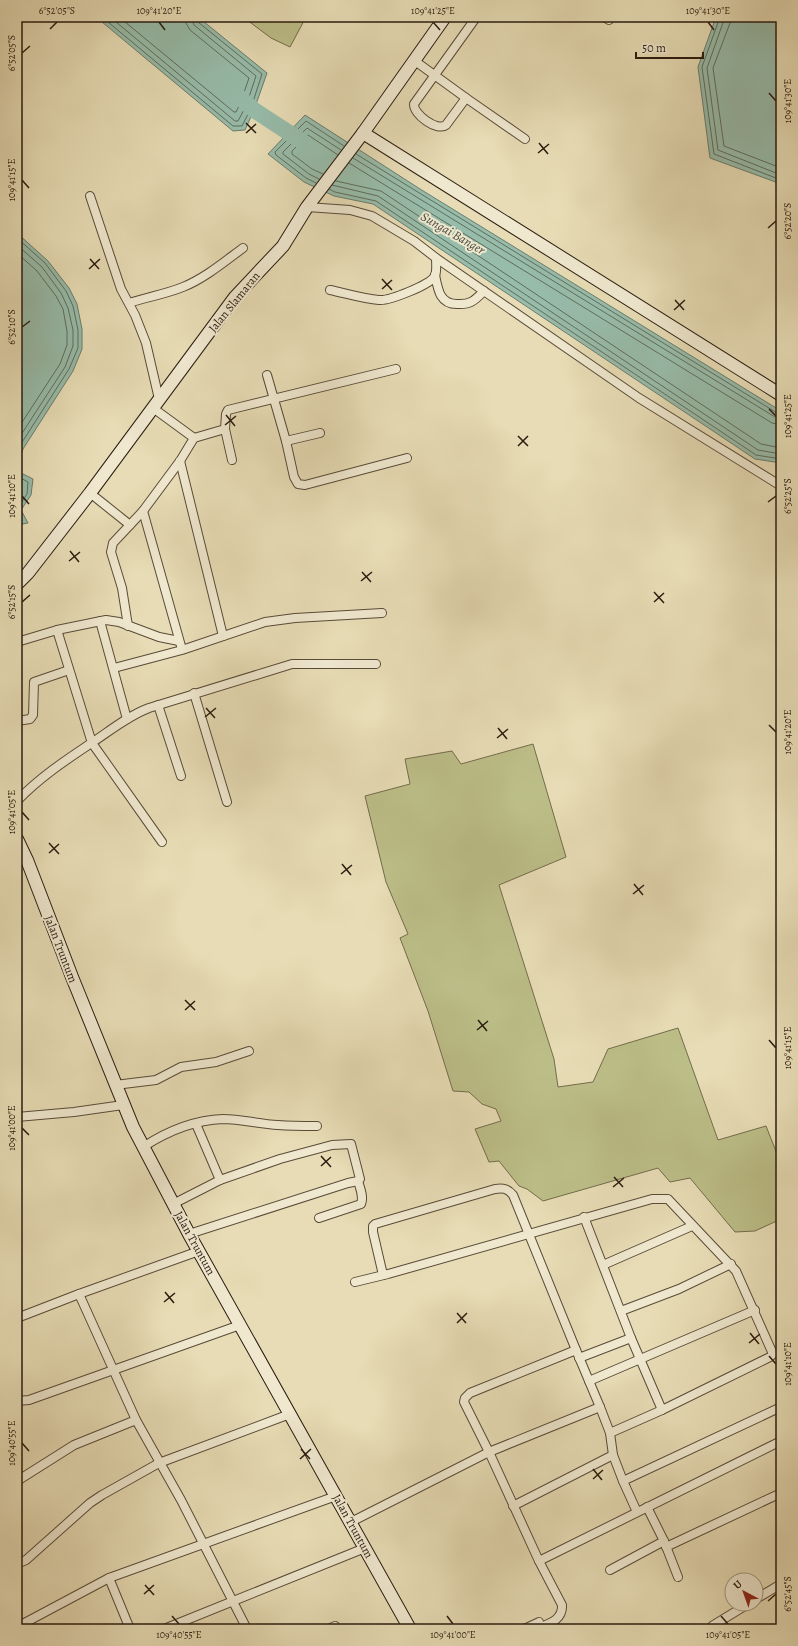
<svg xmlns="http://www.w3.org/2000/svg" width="798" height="1646" viewBox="0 0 798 1646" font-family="Alegreya,serif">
<rect width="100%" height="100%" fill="#e7dcb5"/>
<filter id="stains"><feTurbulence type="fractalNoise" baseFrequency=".005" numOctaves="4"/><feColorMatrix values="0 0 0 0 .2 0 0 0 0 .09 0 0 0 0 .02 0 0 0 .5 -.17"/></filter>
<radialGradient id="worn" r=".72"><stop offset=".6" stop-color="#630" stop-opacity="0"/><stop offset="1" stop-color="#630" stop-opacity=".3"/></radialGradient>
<!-- green -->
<g fill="#bcbe88" stroke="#736c4c">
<polygon points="243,17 306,17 290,47 271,38"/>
<polygon points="533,744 566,857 499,885 554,1059 558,1087 593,1082 608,1049 678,1028 718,1140 766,1126 781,1164 781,1219 755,1231 735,1232 690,1178 670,1182 658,1168 543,1201 527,1189 519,1186 499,1161 489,1162 475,1129 501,1121 496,1109 482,1104 469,1092 453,1091 428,1011 400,938 408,934 386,882 365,796 410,784 405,759 452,751 461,764"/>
</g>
<!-- water -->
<g fill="#97bcaa" stroke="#6b7c6c">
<polygon points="96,17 198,17 267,73 254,110 245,130 233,131"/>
<polygon points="716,17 781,17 781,184 710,158 698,67"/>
<polygon points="305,115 420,189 781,411 781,463 755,459 373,204 334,196 304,182 268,154"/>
<polygon points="17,233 48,261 69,288 77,304 82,329 82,349 73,371 23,449 17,469"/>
<polygon points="17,471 33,479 31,495 21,510 28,523 17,525"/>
</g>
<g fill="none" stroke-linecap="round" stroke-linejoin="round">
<!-- shore -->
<g stroke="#606c5c" stroke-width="1">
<polyline points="102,17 233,126 242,126 251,108 262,74 198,22 196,17"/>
<polyline points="110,17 235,121 238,121 246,106 256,76 194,25 191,17"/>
<polyline points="119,17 234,112 236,112 240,104 249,78 190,30 186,23 185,17"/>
<polyline points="720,17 702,67 714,154 781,180"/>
<polyline points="725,17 707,68 718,150 781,175"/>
<polyline points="731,17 730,23 713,68 724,146 781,168"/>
<polyline points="356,154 777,413 781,414"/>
<polyline points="353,158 775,417 781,419"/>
<polyline points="349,163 772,423 781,425"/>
<polyline points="323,174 312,169 292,154 292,151 308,135 338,155"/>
<polyline points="319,179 309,174 283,154 283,152 307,128 341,150"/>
<polyline points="336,181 381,191 761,444 781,448"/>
<polyline points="316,183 306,178 276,155 275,152 306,121 344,146"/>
<polyline points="332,185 378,196 758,450 781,454"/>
<polyline points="329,189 335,192 376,201 756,455 781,459"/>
<polyline points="17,238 45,263 66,291 73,306 78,330 78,348 69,369 19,447 17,454"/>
<polyline points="17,245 42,267 61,293 68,308 73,330 73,346 65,367 17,441"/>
<polyline points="17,253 37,271 56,296 63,309 67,331 67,345 60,364 17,430"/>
<polyline points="17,476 28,482 27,494 17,509"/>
</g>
<!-- river -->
<polyline stroke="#97bcaa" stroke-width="16" points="238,96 254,110 306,144"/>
<defs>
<g id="street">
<polyline points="604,17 609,20"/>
<path d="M415 61 466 98 446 125C437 132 413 114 414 104L475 19"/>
<polyline points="466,98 525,139"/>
<polyline points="90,196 121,289 135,315 146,343 159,399"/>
<path d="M307 207 350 210 372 216 414 241 436 258C436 263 437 271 435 276 430 285 389 301 379 300 363 299 345 293 330 290"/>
<polyline points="436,258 639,398 781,486"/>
<path d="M435 275C438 290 440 304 457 304 471 305 475 300 484 291"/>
<path d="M129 303C147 297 166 294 183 287 205 278 224 262 243 248"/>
<polyline points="267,375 286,441 294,477 298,484 305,485 407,458"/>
<polyline points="225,429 232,460"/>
<polyline points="194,438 225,429 226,414 228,410 396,369"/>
<polyline points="286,441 320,433"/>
<polyline points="180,461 223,636"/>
<polyline points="90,493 130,525"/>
<polyline points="143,511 181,646"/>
<polyline points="100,621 127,719"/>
<polyline points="128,626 122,588 111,552 113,543 143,511 180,461 194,438 153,408"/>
<polyline points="57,630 92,743 162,842"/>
<polyline points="17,642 57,630 106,620 119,622 159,637 179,641"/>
<polyline points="114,668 182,650 265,622 295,618 382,613"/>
<polyline points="194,693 227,802"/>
<polyline points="158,705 181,776"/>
<polyline points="17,721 30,719 33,715 34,682 69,670"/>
<path d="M17 801C40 777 66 760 93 742 111 730 128 716 149 708L292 664H376"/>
<polyline points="115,1085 156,1080 181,1067 216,1062 249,1051"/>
<polyline points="17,1117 74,1112 123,1105"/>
<polyline points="196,1124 220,1180"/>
<path d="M143 1147C166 1132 194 1120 223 1119 241 1119 259 1124 278 1125 291 1126 304 1126 317 1126"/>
<polyline points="173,1204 220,1180 280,1159 332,1145 351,1144 360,1179 358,1181 348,1183 189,1234"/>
<polyline points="584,1217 631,1338 662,1410"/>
<path d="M319 1218 361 1204C364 1197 360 1188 358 1181"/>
<polyline points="603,1265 692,1226"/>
<path d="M383 1275 373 1232V1226L375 1224 495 1189C503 1188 507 1188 513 1195L576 1350 600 1407 610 1433 613 1455 623 1481 637 1512"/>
<polyline points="355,1282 388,1274 652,1199 668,1199 736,1271 773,1354 770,1357 662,1410 610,1433"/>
<polyline points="79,1294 136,1420 181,1500 247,1629"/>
<polyline points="621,1311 679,1289 731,1264"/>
<polyline points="17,1318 79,1294 199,1251"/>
<polyline points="579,1358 631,1338"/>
<polyline points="589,1381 755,1310"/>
<polyline points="17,1401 29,1400 240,1325"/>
<polyline points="17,1481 74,1445 136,1420"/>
<polyline points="623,1481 781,1407"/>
<polyline points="513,1506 613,1455"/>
<polyline points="647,1507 664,1541 678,1577"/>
<polyline points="351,1522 489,1452 600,1407"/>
<polyline points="666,1547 781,1493"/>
<polyline points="539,1561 781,1441"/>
<polyline points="17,1564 26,1560 90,1503 102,1495 159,1463 290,1414"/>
<polyline points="610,1570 664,1541"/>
<polyline points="109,1578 130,1629"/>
<polyline points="756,1599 781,1584"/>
<polyline points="17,1627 109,1578 336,1496"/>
<polyline points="164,1629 365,1548"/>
<polyline points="328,1629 335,1626"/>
<polyline points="524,1629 539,1622"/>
<path d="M536 1629C547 1624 563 1621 562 1605L539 1561 489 1452 464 1402 465 1398 470 1393 576 1350"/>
<polyline points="711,1629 712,1626 748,1604"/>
</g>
<g id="secondary">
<polyline points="363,133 781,395"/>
<polyline points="17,584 28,573 90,493 235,297 283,246 307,207 363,133 445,17"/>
<polyline points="17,839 27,860 72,977 133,1127 189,1234 410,1629"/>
</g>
</defs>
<!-- street casing -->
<use href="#street" stroke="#594b38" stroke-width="10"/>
<!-- secondary casing -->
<use href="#secondary" stroke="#2a1b0f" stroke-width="14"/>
<!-- street -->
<use href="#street" stroke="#efe8cf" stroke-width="8"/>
<!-- secondary -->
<use href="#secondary" stroke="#efe8cf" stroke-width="12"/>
</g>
<!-- ticks -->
<path fill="none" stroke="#2a1b0f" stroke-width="1.5" d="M159 22 165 30M433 22 440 30M708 22 714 30M50 29 57 22M22 53 30 46M769 93 776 101M246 123 256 133M246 133 256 124M539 143 548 154M538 153 549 144M22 180 29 188M768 228 776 221M90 259 99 269M89 269 100 259M382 279 392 290M382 289 392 280M675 300 684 310M674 310 685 300M22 327 30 321M769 409 776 416M226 415 235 426M225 425 236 416M518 436 528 446M518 446 528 436M22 496 29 504M768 502 776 496M70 551 79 562M69 561 80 552M362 572 371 582M361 581 372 572M654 592 664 603M22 602 30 595M654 602 664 593M206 708 215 718M205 717 216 708M769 725 776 732M498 728 507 739M497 738 508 729M22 812 29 820M49 843 59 854M49 853 59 844M342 864 351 875M341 874 352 865M634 884 643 895M633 894 644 885M185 1000 195 1010M185 1010 195 1001M478 1020 487 1031M477 1030 488 1021M769 1040 776 1048M22 1128 29 1135M321 1156 331 1167M321 1166 331 1157M614 1177 623 1187M613 1187 624 1178M165 1292 174 1303M164 1302 175 1293M457 1313 466 1323M457 1323 467 1313M750 1333 759 1344M749 1343 760 1334M769 1356 776 1364M22 1443 29 1451M301 1449 310 1459M300 1459 311 1449M593 1469 602 1480M593 1479 603 1470M145 1585 154 1595M144 1594 154 1585M768 1601 776 1594M172 1616 179 1624M447 1616 453 1624M721 1616 728 1624"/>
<g text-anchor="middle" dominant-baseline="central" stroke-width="4" stroke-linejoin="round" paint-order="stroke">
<!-- street labels -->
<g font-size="12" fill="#2a1b0f" stroke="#efe8cf">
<text transform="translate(234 302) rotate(-51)">Jalan Slamaran</text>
<text transform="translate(61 949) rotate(69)">Jalan Truntum</text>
<text transform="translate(195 1243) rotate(61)">Jalan Truntum</text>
<text transform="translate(353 1526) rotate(61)">Jalan Truntum</text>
</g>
<!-- water labels -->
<g font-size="13" font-style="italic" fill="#4b4b3e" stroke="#efe8cf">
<text transform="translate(453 233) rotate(30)">Sungai Banger</text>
</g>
</g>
<!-- margin -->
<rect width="798" height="1646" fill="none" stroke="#e7dcb5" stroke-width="44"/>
<!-- north arrow -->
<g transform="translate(744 1592) rotate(319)"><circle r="19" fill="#efe8cf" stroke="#a09682"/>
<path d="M0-3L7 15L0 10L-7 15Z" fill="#8f2418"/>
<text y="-6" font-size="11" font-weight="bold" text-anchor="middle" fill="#2a1b0f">U</text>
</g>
<!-- scale -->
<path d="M636 52v6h67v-6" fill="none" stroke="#2a1b0f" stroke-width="2"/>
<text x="642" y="52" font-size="12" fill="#2a1b0f" stroke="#efe8cf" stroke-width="3" paint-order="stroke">50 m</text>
<rect x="22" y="22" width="754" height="1602" fill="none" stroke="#2a1b0f" stroke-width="1.5"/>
<g font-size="10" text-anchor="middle" fill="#2a1b0f">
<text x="57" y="14">6°52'05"S</text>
<text x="159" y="14">109°41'20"E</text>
<text x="433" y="14">109°41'25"E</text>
<text x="708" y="14">109°41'30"E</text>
<text transform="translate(11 53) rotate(-90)" y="4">6°52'05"S</text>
<text transform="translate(787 101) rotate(-90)" y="4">109°41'30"E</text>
<text transform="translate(11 180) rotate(-90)" y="4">109°41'15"E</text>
<text transform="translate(787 221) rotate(-90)" y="4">6°52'20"S</text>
<text transform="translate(11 327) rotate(-90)" y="4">6°52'10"S</text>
<text transform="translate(787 416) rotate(-90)" y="4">109°41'25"E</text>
<text transform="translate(787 496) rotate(-90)" y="4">6°52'25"S</text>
<text transform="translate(11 496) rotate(-90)" y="4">109°41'10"E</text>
<text transform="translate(11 602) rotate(-90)" y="4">6°52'15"S</text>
<text transform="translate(787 732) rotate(-90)" y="4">109°41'20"E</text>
<text transform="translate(11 812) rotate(-90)" y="4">109°41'05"E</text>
<text transform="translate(787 1048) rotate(-90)" y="4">109°41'15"E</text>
<text transform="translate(11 1128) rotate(-90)" y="4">109°41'00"E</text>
<text transform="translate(787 1364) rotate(-90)" y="4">109°41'10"E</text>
<text transform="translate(11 1443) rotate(-90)" y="4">109°40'55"E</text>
<text transform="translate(787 1594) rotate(-90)" y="4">6°52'45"S</text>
<text x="179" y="1638">109°40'55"E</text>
<text x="453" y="1638">109°41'00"E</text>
<text x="728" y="1638">109°41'05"E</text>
</g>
<rect width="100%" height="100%" filter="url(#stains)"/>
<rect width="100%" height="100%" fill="url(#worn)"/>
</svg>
